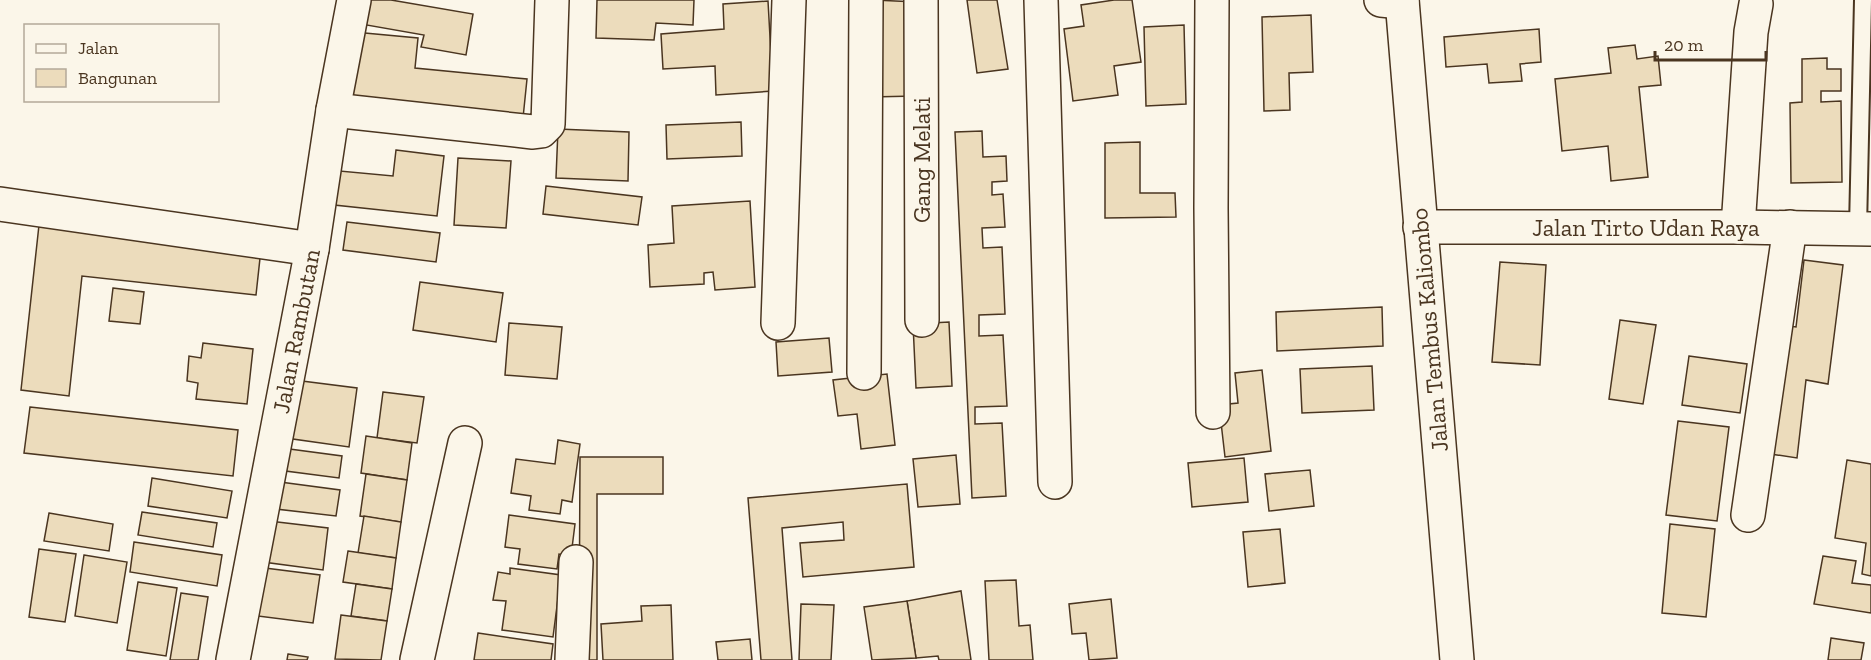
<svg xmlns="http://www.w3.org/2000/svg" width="1871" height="660" viewBox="0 0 1871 660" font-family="'Zilla Slab',serif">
<rect width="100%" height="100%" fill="#fbf6e9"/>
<!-- building -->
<g fill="#ecdcbc" stroke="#4a3520" stroke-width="1.5">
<polygon points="360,0 391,0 473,14 466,55 421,47 424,35 355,23"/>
<polygon points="597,0 694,0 693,25 656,23 654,40 596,38"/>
<polygon points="874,0 917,2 916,96 870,97"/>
<polygon points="967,0 997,0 1008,69 977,73"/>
<polygon points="1114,0 1132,0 1141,62 1114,66 1118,95 1073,101 1064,29 1084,26 1081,5"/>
<polygon points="768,1 773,91 716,95 715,66 663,69 661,34 724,29 723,4"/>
<polygon points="1311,15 1313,72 1289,73 1290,110 1264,111 1262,17"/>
<polygon points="1184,25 1186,104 1146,106 1144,27"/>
<polygon points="1539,29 1541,62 1520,64 1522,81 1489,83 1487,64 1446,67 1444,37"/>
<polygon points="354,32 418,38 415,68 527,79 523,118 347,102"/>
<polygon points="1635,45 1637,59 1658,56 1661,85 1639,87 1648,177 1611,181 1608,146 1562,151 1555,79 1611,73 1608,48"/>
<polygon points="1827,58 1827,69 1841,69 1841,91 1821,91 1821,102 1841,101 1842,182 1791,183 1790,103 1802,102 1802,59"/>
<polygon points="741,122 742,156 667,159 666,125"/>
<polygon points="558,129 629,132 628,181 556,178"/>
<polygon points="982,131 983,157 1006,156 1007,181 992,182 992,195 1003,194 1005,227 982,228 983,248 1002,247 1005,314 979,315 979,336 1003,335 1007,406 975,407 975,424 1002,423 1006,496 972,498 955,132"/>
<polygon points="1140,142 1140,193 1175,193 1176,217 1105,218 1105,143"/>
<polygon points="396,150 444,156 437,216 325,204 329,170 393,176"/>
<polygon points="458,158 511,161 506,228 454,225"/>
<polygon points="546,186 642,197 638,225 543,214"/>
<polygon points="750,201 755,287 715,290 713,272 704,273 704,284 650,287 648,245 674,243 672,206"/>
<polygon points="347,222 440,233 436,262 343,250"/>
<polygon points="39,225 261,249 256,295 82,276 69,396 21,390"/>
<polygon points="1804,260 1843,265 1828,384 1806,380 1797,458 1771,454 1782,325 1796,327"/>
<polygon points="1500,262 1546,265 1540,365 1492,362"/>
<polygon points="420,282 503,293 496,342 413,330"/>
<polygon points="113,288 144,292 140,324 109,321"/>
<polygon points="1382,307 1383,346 1277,351 1276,312"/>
<polygon points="1620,320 1656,325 1643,404 1609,399"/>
<polygon points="949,322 952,386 916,388 913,324"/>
<polygon points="509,323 562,327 557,379 505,375"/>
<polygon points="829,338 832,372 778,376 776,342"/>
<polygon points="203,343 253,349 247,404 196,399 198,383 187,381 189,356 201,358"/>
<polygon points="1689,356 1747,364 1740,413 1682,405"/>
<polygon points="1372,366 1374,410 1302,413 1300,369"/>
<polygon points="1262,370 1271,451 1225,457 1219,405 1238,403 1235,373"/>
<polygon points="887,374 895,445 861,449 857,414 838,416 833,380"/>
<polygon points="294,380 357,388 349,447 286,438"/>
<polygon points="383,392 424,397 417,443 377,438"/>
<polygon points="30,407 238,430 233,476 24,453"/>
<polygon points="1678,421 1729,427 1717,521 1666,515"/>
<polygon points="366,436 412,443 407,480 361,473"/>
<polygon points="558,440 580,444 572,502 562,500 560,514 529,510 531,496 511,493 516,459 555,464"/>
<polygon points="282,448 342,456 339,478 278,470"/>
<polygon points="956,455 960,504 918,507 913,459"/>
<polygon points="580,457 663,457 663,494 597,494 597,660 579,660"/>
<polygon points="1244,458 1248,502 1192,507 1188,463"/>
<polygon points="1847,460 1871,464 1871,576 1862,574 1866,543 1835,538"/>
<polygon points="1310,470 1314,506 1269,511 1265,474"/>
<polygon points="366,474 407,480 401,522 360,516"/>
<polygon points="152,478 232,491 227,518 148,506"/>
<polygon points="280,482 340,490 336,516 276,509"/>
<polygon points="907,484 914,567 803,577 800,543 844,540 843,522 782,528 792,660 761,660 748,498"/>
<polygon points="142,512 217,523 213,547 138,535"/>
<polygon points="49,513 113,524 109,551 44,541"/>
<polygon points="509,515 575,524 571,556 559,554 557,569 518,564 520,549 505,547"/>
<polygon points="364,516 401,522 396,558 358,553"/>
<polygon points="269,521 328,528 323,570 263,562"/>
<polygon points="1670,524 1715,529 1706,617 1662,613"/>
<polygon points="1280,529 1285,583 1248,587 1243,532"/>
<polygon points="134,542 222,555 217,586 130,572"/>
<polygon points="39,549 76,554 65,622 29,617"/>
<polygon points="348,551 396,558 392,589 343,582"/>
<polygon points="84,555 127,562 117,623 75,616"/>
<polygon points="1823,556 1856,561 1852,583 1871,585 1871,613 1814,604"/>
<polygon points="257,567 320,575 313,623 250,615"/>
<polygon points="510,568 561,575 553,637 502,630 506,601 493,600 498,572 510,574"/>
<polygon points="1016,580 1019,626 1030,625 1033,660 989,660 985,581"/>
<polygon points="138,582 177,588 166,656 127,650"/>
<polygon points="356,584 392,589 387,621 351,616"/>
<polygon points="961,591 971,660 939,660 938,656 916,658 907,601"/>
<polygon points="181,593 208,597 198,660 170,660"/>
<polygon points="1111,599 1117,658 1089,660 1086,633 1072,634 1069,604"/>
<polygon points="907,601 916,658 872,660 864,607"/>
<polygon points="801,604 834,605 831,660 799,660"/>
<polygon points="671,605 673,660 603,660 601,624 642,621 641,606"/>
<polygon points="341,615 387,621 381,660 335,659"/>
<polygon points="478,633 553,644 551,660 474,660"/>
<polygon points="1831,638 1864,643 1861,660 1828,660"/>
<polygon points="750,639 752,660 718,660 716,642"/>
<polygon points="288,654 308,657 307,660 287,660"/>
</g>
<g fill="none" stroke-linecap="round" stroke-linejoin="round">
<defs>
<polyline id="service" points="1858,228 1863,0"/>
<g id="minor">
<polyline points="921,0 922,320"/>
<polyline points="1041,0 1055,482"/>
<polyline points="1212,0 1211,208 1213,412"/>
<polyline points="1381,0 1402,2"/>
<polyline points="333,110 533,132 541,131 548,124 552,0"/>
<polyline points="0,204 312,249"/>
<polyline points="1738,227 1751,32 1756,4"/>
<polyline points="778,323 789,0"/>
<polyline points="864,373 866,0"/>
<polyline points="1748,515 1790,227"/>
<polyline points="233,660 312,249 333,110 354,0"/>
<polyline points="417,660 465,443"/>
<polyline points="572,660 576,562"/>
</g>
<polyline id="tertiary" points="1420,227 1738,227 1871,229"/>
<polyline id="secondary" points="1402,0 1457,660"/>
</defs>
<!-- service casing -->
<use href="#service" stroke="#4a3520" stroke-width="20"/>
<!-- minor casing -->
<use href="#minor" stroke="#4a3520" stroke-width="36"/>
<!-- tertiary casing -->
<use href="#tertiary" stroke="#4a3520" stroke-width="36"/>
<!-- secondary casing -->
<use href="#secondary" stroke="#4a3520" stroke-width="36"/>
<!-- service -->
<use href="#service" stroke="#fbf6e9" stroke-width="16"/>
<!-- minor -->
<use href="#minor" stroke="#fbf6e9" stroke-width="33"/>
<!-- tertiary -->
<use href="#tertiary" stroke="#fbf6e9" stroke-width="33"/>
<!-- secondary -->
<use href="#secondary" stroke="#fbf6e9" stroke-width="33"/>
</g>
<g text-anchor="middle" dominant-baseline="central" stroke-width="4.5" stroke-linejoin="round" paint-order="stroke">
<!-- street labels -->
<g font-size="24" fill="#4a3520" stroke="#fbf6e9">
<text transform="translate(921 160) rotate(-90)">Gang Melati</text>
<text x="1646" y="227">Jalan Tirto Udan Raya</text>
<text transform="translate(1429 330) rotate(-95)">Jalan Tembus Kaliombo</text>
<text transform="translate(296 331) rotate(-79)">Jalan Rambutan</text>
</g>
</g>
<!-- legend -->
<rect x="24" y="24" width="195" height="78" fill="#fbf6e9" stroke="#b4a999" stroke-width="1.5"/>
<rect x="36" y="44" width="30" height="9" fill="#fbf6e9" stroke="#b4a999" stroke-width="1.5"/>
<text x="78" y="54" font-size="18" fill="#4a3520">Jalan</text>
<rect x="36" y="69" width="30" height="18" fill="#ecdcbc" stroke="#b4a999" stroke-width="1.5"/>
<text x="78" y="84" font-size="18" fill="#4a3520">Bangunan</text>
<!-- scale -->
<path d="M1655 51v9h111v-9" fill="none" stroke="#4a3520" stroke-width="3"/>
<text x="1664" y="51" font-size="18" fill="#4a3520" stroke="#fbf6e9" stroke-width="4.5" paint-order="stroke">20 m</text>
</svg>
